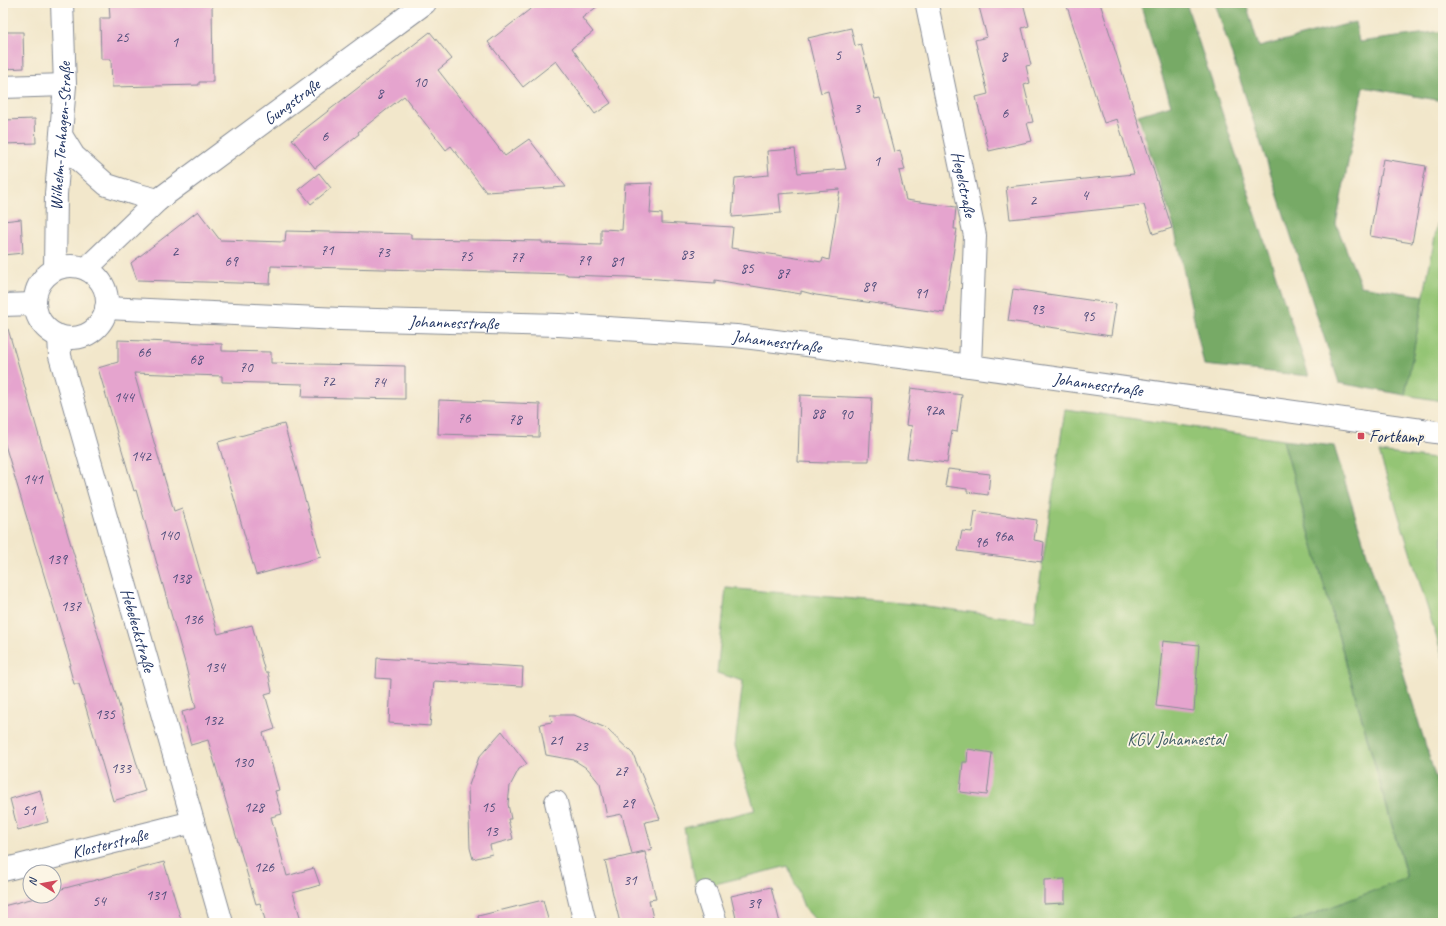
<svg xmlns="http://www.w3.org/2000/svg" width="1446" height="926" viewBox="0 0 1446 926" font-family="Caveat,sans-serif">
<rect width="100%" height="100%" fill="#fcf5e5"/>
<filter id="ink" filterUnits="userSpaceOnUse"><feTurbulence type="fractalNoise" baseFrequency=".025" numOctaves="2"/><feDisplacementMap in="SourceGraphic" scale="8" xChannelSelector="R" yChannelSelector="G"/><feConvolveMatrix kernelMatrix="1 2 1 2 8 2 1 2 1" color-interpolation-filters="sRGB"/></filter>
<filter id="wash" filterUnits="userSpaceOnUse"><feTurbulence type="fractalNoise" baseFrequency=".012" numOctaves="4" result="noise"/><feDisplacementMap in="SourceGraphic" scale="16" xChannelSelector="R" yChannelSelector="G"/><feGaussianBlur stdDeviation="0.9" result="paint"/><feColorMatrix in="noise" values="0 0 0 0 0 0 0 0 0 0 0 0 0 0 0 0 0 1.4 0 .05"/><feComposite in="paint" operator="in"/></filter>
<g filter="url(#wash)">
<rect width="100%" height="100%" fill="#f2e7cb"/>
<!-- green -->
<g fill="#94c575" stroke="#587a6a">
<polygon points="1443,194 1443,401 1405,395"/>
<polygon points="1065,409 1283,440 1407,879 1289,923 818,923 804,907 788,866 711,885 697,890 684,828 755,810 735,746 743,681 717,673 726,588 912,604 1034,621"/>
<polygon points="1379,452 1442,460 1437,483 1443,509 1443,658"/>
</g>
<!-- forest -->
<g fill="#7a6" stroke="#496c62">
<polygon points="1140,3 1186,3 1309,376 1204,365 1174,227 1138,115 1171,105"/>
<polygon points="1215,3 1246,3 1259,47 1355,22 1359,42 1443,31 1443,101 1363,87 1336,224 1361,286 1424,296 1405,395 1339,383"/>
<polygon points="1283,440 1334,446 1443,802 1443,923 1289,923 1407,878"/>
</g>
<g id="blocks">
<!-- building -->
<g fill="#e5a4ce">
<polygon points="109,3 212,3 213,82 199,82 199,85 112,87 111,59 101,59 100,18 110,18"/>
<polygon points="538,3 602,3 582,18 593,32 572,48 611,103 595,114 556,61 523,87 488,42"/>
<polygon points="978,3 1023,3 1029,26 1022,28 1031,65 1026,66 1030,83 1024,85 1033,122 1027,123 1032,141 989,151 976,97 988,94 975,40 987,37"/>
<polygon points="1066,3 1100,3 1172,228 1153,234 1144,205 1010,219 1006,187 1134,174 1117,119 1104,123"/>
<polygon points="851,28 855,46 861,44 875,99 880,98 894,152 900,150 905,170 899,171 906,200 956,207 954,229 957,229 944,313 816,295 801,291 801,294 715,280 715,283 628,277 567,275 567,274 271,266 270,284 137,280 131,263 198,211 220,240 285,242 286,231 411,234 411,239 542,241 542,243 601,245 601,229 622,230 625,184 652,183 650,213 662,214 662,223 733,227 731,248 822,262 823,258 829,260 840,189 779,194 781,213 732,217 735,178 769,175 767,151 795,149 798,173 846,169 828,91 821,93 808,38"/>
<polygon points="3,32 23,32 24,68 3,69"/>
<polygon points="430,32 452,59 438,70 505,156 529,139 566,187 486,192 451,146 446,150 404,96 358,132 359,134 315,168 292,139"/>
<polygon points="35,119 36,143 3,144 3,120"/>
<polygon points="1383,159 1426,166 1412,243 1370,236"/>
<polygon points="319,173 331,188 311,204 299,189"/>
<polygon points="21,219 23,253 3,255 3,221"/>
<polygon points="1013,289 1116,304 1111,336 1008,321"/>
<polygon points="8,329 59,505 145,791 113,801 79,684 74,684 69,666 71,665 3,438 3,330"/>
<polygon points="118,340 222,344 222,351 271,352 271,363 405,366 405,399 302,397 303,384 222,382 222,376 134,373 174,511 182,508 218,634 252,625 265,672 268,672 272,692 265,694 275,729 263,733 279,790 275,791 282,814 271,817 287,876 314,868 320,885 293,893 302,923 266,923 260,903 256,904 208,740 191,745 182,712 196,708 185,663 136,490 134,491 98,368 118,362"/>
<polygon points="911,388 962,395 957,432 952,431 947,463 907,458 912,426 906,425"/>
<polygon points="800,395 872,398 869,461 827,461 827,463 798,462"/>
<polygon points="439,400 540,404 539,437 438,434"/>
<polygon points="284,424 321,557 256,575 218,442"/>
<polygon points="948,469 990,474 988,495 967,492 967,489 945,486"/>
<polygon points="975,511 1037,520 1034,540 1044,542 1042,562 958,551 962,531 972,532"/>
<polygon points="1163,641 1199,645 1194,711 1156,706"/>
<polygon points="377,658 523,667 522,686 434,681 430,726 389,723 391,679 376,678"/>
<polygon points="550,715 574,715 606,728 633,754 660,819 645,822 652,849 632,854 622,814 607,817 600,784 588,769 574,760 546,755 540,724 552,722"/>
<polygon points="502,731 527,764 519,769 510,786 508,804 511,819 508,819 513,839 490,845 492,854 473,859 470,848 468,788 479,757"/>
<polygon points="968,749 992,753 987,795 960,792 963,762 967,762"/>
<polygon points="40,790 48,822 18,830 10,799"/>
<polygon points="645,852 656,899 649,900 654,923 620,923 605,861"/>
<polygon points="164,862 182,923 3,923 3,906 43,896 54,896 54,891"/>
<polygon points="1065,879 1065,903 1044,904 1044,880"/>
<polygon points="771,887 780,923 737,923 731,896"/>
<polygon points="543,900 549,923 479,923 478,916"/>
</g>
</g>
</g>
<g filter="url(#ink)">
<use href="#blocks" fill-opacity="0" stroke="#868b94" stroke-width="1"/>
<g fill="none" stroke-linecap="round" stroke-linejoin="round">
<defs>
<g id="minor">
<path id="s1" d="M927 5 975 236 970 366"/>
<polyline points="3,87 65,85"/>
<polyline points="61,135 74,156 107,185 135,194 158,200"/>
<circle cx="71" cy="302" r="36"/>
<path id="s2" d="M55 269 56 194 65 85 62 3"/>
<polyline points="86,269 158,200"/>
<polyline points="3,305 35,304"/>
<path id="s3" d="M106 308 340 319 559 325 736 336 970 366 1443 433"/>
<path id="s4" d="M59 336 60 356 222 923"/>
<polyline points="556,802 585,923"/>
<path id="s5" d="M3 870 193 822"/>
<polyline points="706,892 716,923"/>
</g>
<g id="tertiary">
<path id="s6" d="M158 200 425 3"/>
</g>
</defs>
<!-- minor casing -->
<use href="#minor" stroke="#868b94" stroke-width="24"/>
<!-- tertiary casing -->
<use href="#tertiary" stroke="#868b94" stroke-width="24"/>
<!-- minor -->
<use href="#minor" stroke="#fff" stroke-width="22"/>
<!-- tertiary -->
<use href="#tertiary" stroke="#fff" stroke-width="22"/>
</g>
</g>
<!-- markers -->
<rect fill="#d1495b" stroke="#fcf5e5" stroke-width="1.5" x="1357" y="432" width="8" height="8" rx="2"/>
<g text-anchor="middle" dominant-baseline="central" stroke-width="3.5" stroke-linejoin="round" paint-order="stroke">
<!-- number labels -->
<g font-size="15" fill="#4e4c7a">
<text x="122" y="37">25</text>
<text x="175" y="42">1</text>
<text x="838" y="55">5</text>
<text x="1004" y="56">8</text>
<text x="420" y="82">10</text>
<text x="380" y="93">8</text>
<text x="857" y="108">3</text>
<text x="1005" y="113">6</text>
<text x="325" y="136">6</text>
<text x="877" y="161">1</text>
<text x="1085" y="195">4</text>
<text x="1033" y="200">2</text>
<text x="327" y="250">71</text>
<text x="175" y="251">2</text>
<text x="383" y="252">73</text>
<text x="687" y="254">83</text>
<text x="466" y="256">75</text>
<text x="517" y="257">77</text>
<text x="584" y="260">79</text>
<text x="231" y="261">69</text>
<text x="617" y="261">81</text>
<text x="747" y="268">85</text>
<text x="783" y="273">87</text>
<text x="869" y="286">89</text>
<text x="921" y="293">91</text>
<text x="1037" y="309">93</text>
<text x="1088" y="316">95</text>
<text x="144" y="352">66</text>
<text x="196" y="359">68</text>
<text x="246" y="367">70</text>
<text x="328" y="381">72</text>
<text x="379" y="382">74</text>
<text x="124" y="397">144</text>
<text x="934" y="410">92a</text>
<text x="818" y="413">88</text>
<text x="846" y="414">90</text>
<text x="464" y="418">76</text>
<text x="515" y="419">78</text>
<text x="141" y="456">142</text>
<text x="33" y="479">141</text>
<text x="169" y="535">140</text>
<text x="1003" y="536">96a</text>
<text x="981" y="542">96</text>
<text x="57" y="559">139</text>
<text x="181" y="578">138</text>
<text x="71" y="606">137</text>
<text x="193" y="619">136</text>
<text x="215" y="667">134</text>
<text x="105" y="714">135</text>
<text x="213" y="720">132</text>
<text x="556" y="740">21</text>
<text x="581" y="746">23</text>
<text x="243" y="762">130</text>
<text x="121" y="768">133</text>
<text x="621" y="771">27</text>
<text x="628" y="803">29</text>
<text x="254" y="807">128</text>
<text x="488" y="807">15</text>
<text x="29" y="810">51</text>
<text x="491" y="831">13</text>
<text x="264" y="867">126</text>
<text x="630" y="880">31</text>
<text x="156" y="895">131</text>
<text x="99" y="901">54</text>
<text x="754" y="903">39</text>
</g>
<!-- street labels -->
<g font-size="17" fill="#1b2f5e" stroke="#fcf5e5">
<text stroke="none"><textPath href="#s6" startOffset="166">Gungstraße</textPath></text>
<text stroke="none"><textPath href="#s2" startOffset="133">Wilhelm-Tenhagen-Straße</textPath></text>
<text stroke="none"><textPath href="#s1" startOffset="183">Hegelstraße</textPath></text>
<text stroke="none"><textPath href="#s3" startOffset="348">Johannesstraße</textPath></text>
<text stroke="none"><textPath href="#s3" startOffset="672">Johannesstraße</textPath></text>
<text stroke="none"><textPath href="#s3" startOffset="996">Johannesstraße</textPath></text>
<text stroke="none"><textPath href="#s4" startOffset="305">Hebeleckstraße</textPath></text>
<text stroke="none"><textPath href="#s5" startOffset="110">Klosterstraße</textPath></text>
</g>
<!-- poi labels -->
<g font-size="17" fill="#1b2f5e" stroke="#fcf5e5" text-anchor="start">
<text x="1369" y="436">Fortkamp</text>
</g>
<!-- park labels -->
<g font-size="17" fill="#3f5c65" stroke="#fcf5e5">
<text x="1176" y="739">KGV Johannestal</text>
</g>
</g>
<!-- margin -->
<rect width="1446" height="926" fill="none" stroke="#fcf5e5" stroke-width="16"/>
<!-- north arrow -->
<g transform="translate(42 884) rotate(281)"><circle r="19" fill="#fcf5e5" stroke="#a2a6af"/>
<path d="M0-3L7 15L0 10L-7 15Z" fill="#d1495b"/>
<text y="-6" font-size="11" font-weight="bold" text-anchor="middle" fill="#1b2f5e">N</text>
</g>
</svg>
